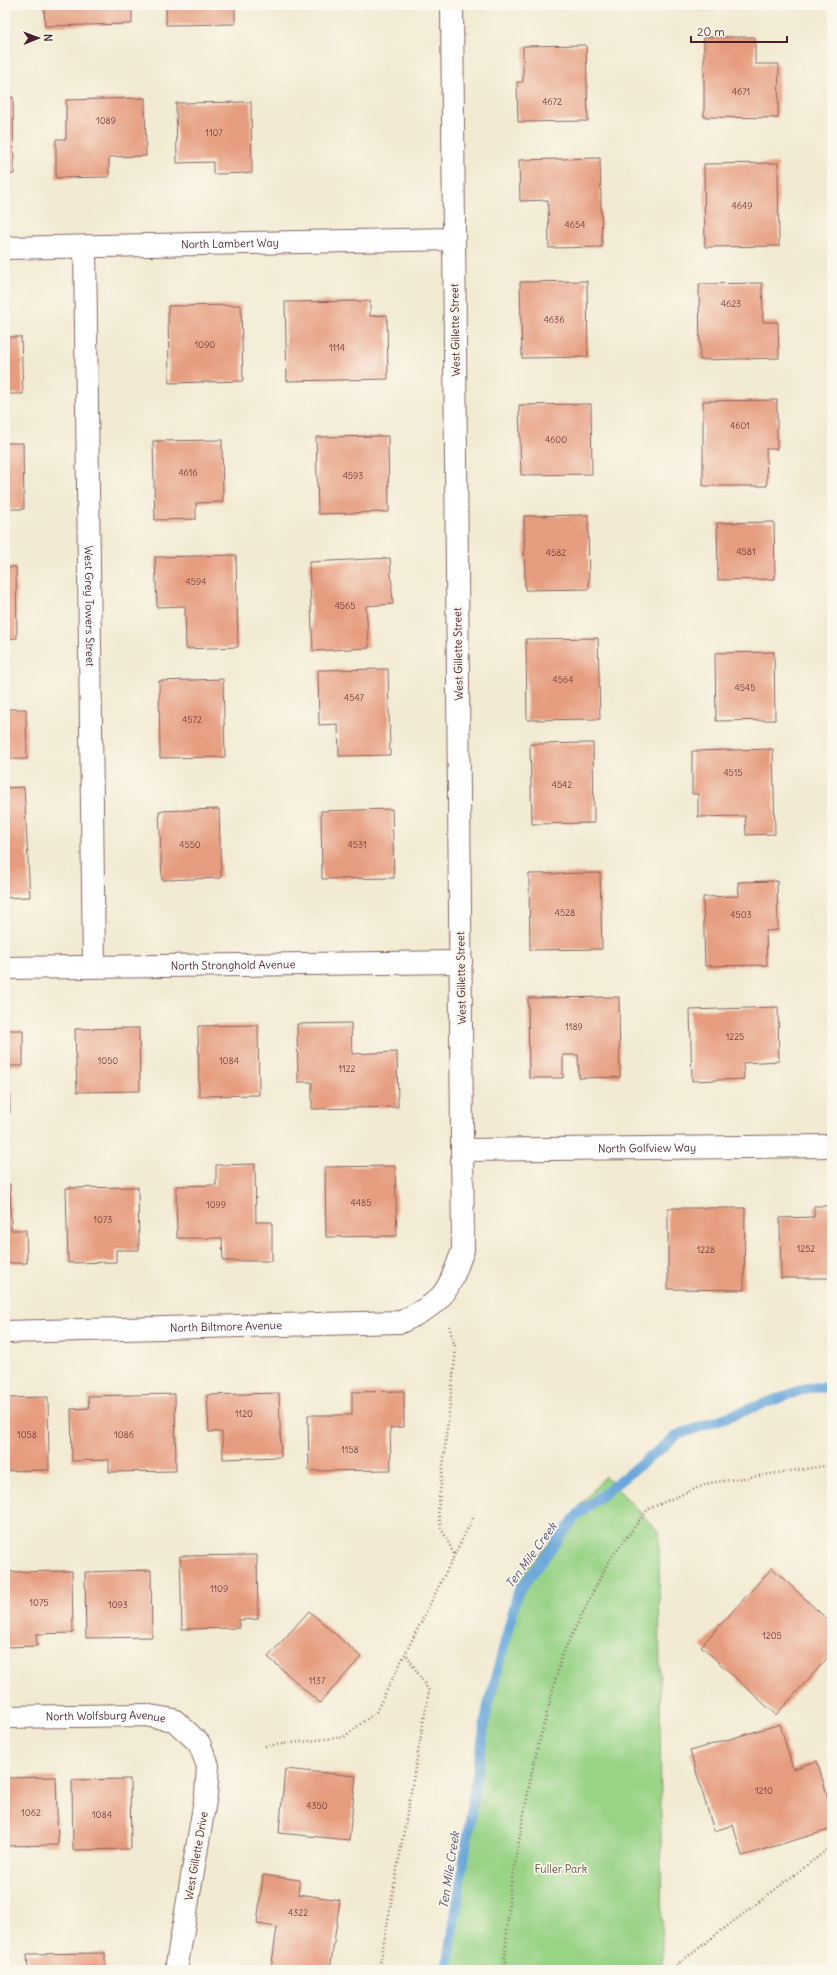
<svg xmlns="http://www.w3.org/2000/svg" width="837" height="1975" viewBox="0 0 837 1975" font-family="Delius,sans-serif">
<rect width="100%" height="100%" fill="#fbf7ec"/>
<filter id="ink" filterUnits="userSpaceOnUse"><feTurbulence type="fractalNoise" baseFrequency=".025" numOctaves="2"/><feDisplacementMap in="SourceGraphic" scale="8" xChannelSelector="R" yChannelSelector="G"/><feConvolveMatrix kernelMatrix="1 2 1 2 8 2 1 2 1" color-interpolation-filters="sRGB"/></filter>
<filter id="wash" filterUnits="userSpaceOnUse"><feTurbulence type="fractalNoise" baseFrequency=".012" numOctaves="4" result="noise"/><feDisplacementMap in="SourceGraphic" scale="16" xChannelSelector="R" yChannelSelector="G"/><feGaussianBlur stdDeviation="0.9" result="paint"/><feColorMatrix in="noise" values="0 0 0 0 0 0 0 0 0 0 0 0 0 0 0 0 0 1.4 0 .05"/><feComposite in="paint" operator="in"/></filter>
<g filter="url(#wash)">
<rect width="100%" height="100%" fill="#f2ead2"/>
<!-- park -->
<polygon fill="#99d386" stroke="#727958" points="605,1476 659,1532 662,1970 443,1970 470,1806 518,1580"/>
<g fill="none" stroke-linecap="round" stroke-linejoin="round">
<!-- stream -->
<polyline stroke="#6ba7dc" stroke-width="10" points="447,1970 487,1710 518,1592 578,1514 678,1435 807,1388 832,1387"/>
</g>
<g id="blocks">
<!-- building -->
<g fill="#e69c7e">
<polygon points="44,5 132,5 132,24 45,26"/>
<polygon points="166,5 235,5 235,24 166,25"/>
<polygon points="697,5 765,5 765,8 697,9"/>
<polygon points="704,37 755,37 755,64 779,64 778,118 704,117"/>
<polygon points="586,45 588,121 518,122 517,82 523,82 523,46"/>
<polygon points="5,97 13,97 14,174 5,174"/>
<polygon points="145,98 146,156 109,157 109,177 56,178 56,139 66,139 66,100"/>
<polygon points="251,102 252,173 213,174 213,162 177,163 176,103"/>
<polygon points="600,158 602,247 549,248 548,200 520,201 519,160"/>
<polygon points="778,163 779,246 705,247 704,164"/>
<polygon points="587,281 588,357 522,358 520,282"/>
<polygon points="762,283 763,322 778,322 779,358 700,360 699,284"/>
<polygon points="370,301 370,316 387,315 388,379 287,381 285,302"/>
<polygon points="241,305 243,381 169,383 168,306"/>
<polygon points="5,337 21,337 23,394 5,394"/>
<polygon points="777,400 777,449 766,449 767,486 703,486 703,401"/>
<polygon points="591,404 592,474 521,475 519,405"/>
<polygon points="388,436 389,512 318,514 316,437"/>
<polygon points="222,440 223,502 196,503 196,519 155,520 153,441"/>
<polygon points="5,443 23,443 24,509 5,509"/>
<polygon points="588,515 589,589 525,590 524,516"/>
<polygon points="774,522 775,579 718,580 717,523"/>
<polygon points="236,555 238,647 186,649 185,606 157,607 155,557"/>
<polygon points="390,558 393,604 366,606 369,648 313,651 309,562"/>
<polygon points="5,567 16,567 17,638 5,639"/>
<polygon points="598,638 600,719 527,720 526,639"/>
<polygon points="774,652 775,720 716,721 715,653"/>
<polygon points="388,669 390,755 339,756 338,724 319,725 318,670"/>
<polygon points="223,679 225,757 160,758 159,681"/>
<polygon points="5,709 26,709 27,759 5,759"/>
<polygon points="593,743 594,823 532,824 530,744"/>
<polygon points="773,749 775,834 746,835 745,816 698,817 698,794 692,794 692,751"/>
<polygon points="24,787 30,897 5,898 5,788"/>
<polygon points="219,809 221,878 162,880 159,811"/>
<polygon points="392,809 394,878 322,879 321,811"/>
<polygon points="600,873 602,949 530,950 529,874"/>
<polygon points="777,881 778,930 766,931 767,965 705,966 703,897 739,896 738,882"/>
<polygon points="619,997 620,1077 579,1078 578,1055 563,1055 563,1078 529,1078 528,998"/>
<polygon points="778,1007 779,1061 743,1063 744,1079 692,1081 690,1010"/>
<polygon points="351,1023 352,1054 397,1052 398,1107 312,1109 312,1082 298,1082 297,1024"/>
<polygon points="258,1025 259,1095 199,1096 198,1026"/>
<polygon points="139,1028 140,1091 77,1092 75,1029"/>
<polygon points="5,1030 23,1030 23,1066 9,1066 10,1113 5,1114"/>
<polygon points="255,1164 256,1222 272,1222 272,1261 223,1261 222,1238 177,1238 176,1186 216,1185 216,1165"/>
<polygon points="395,1166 397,1236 326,1237 325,1167"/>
<polygon points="5,1184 10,1184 11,1230 26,1230 27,1263 5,1263"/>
<polygon points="138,1187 139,1250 116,1250 116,1262 68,1263 66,1188"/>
<polygon points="814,1206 832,1206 832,1278 781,1278 780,1218 814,1217"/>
<polygon points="668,1208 745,1208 744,1290 668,1289"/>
<polygon points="404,1391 404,1427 390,1428 391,1470 309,1471 308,1415 352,1415 352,1392"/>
<polygon points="279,1393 281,1457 223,1459 222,1432 209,1432 207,1395"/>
<polygon points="175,1394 176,1471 109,1472 109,1460 72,1461 71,1409 89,1408 88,1396"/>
<polygon points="48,1397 49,1470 5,1471 5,1398"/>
<polygon points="257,1555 258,1619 239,1620 239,1628 182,1629 180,1556"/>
<polygon points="772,1568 832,1624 832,1653 776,1715 701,1646"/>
<polygon points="151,1570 152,1637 86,1638 85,1572"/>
<polygon points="72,1571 73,1633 36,1634 37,1646 5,1647 5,1572"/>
<polygon points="309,1611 361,1657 320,1703 268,1657"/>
<polygon points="780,1724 793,1769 817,1761 832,1811 832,1829 742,1856 733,1825 714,1831 690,1751"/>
<polygon points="285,1769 356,1776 349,1840 279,1833"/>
<polygon points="56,1777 58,1845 5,1846 5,1778"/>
<polygon points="130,1779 131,1849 73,1850 72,1780"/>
<polygon points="263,1875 300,1880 298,1894 340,1900 330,1970 271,1970 277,1927 257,1924"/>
<polygon points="105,1953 105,1970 28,1970 27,1954"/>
</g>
</g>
</g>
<g filter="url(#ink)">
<use href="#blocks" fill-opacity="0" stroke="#856665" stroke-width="1"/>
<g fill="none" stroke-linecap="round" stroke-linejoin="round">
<defs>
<g id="minor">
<path id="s1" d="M85 247 94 966"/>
<path id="s2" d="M5 248 454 239"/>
<path id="s3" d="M5 968 461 962"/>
<path id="s4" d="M462 1150 832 1146"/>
<path id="s5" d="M5 1332 401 1322C445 1300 446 1296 463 1250L452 5"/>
<path id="s6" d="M5 1717 144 1715 174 1720 199 1743 208 1766 206 1795 176 1970"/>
</g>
</defs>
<!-- minor casing -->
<use href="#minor" stroke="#856665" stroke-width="24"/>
<!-- path -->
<g stroke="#856665" stroke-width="2.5" stroke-dasharray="1 3" stroke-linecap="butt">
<polyline points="449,1326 456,1350 438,1510 441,1528 454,1554"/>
<polyline points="265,1746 344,1737 376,1712 473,1518"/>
<polyline points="379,1970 429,1691 406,1654"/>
<polyline points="504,1970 510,1889 533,1766 562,1655 608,1562 648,1509 709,1483 832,1465"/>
<polyline points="670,1970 832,1846"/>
</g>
<!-- minor -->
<use href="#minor" stroke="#fff" stroke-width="22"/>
</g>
</g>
<g text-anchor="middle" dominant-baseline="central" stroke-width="3.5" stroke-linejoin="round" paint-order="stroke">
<!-- number labels -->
<g font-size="9" fill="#713e40">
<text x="741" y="91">4671</text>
<text x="552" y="101">4672</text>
<text x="106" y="120">1089</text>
<text x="214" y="132">1107</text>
<text x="742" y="205">4649</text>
<text x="575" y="224">4654</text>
<text x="731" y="303">4623</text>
<text x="554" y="319">4636</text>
<text x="205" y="344">1090</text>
<text x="337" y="347">1114</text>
<text x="740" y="425">4601</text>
<text x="556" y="439">4600</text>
<text x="188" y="472">4616</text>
<text x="353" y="475">4593</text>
<text x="746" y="551">4581</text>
<text x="556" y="552">4582</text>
<text x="196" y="581">4594</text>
<text x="345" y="605">4565</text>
<text x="563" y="679">4564</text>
<text x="745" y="687">4545</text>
<text x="354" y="697">4547</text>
<text x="192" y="719">4572</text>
<text x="733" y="772">4515</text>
<text x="562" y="784">4542</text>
<text x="190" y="844">4550</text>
<text x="357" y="844">4531</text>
<text x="565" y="912">4528</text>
<text x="741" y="914">4503</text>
<text x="574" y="1026">1189</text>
<text x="735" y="1036">1225</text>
<text x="108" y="1060">1050</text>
<text x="229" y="1060">1084</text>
<text x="347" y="1068">1122</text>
<text x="361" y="1202">4485</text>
<text x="216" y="1204">1099</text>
<text x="103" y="1219">1073</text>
<text x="806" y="1248">1252</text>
<text x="706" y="1249">1228</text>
<text x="244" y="1413">1120</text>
<text x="27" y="1434">1058</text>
<text x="124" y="1434">1086</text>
<text x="350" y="1449">1158</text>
<text x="219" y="1588">1109</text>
<text x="39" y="1602">1075</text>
<text x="118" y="1604">1093</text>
<text x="772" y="1635">1205</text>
<text x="317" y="1680">1137</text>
<text x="764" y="1790">1210</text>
<text x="317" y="1805">4350</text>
<text x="31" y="1812">1062</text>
<text x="102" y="1814">1084</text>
<text x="298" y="1912">4322</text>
</g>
<!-- street labels -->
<g font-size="11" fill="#4a1f2b" stroke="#fbf7ec">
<text stroke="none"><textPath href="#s2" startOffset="225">North Lambert Way</textPath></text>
<text transform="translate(455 330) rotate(-91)">West Gillette Street</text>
<text stroke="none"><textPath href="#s1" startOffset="359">West Grey Towers Street</textPath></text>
<text transform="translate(458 654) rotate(-91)">West Gillette Street</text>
<text stroke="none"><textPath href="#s3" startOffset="228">North Stronghold Avenue</textPath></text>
<text transform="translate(461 978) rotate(-91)">West Gillette Street</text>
<text stroke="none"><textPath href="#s4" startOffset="185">North Golfview Way</textPath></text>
<text stroke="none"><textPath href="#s5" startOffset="221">North Biltmore Avenue</textPath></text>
<text stroke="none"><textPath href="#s6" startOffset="101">North Wolfsburg Avenue</textPath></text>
<text transform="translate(196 1856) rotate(-80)">West Gillette Drive</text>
</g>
<!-- park labels -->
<g font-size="11" fill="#625546" stroke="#fbf7ec">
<text x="561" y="1869">Fuller Park</text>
</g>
<!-- water labels -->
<g font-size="12" font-style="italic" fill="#575572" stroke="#fbf7ec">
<text transform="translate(531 1555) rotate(-54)">Ten Mile Creek</text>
<text transform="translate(449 1870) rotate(-81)">Ten Mile Creek</text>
</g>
</g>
<!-- margin -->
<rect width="837" height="1975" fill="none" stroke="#fbf7ec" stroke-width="20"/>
<!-- north arrow -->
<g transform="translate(38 38) rotate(89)" stroke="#fbf7ec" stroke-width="3" paint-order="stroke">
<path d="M0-3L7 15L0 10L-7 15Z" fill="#4a1f2b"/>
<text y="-6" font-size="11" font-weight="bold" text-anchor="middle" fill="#4a1f2b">N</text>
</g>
<!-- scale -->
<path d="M691 36v6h96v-6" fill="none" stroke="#4a1f2b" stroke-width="2"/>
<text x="697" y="36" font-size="12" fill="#4a1f2b" stroke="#fbf7ec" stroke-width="3" paint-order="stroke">20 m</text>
</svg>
